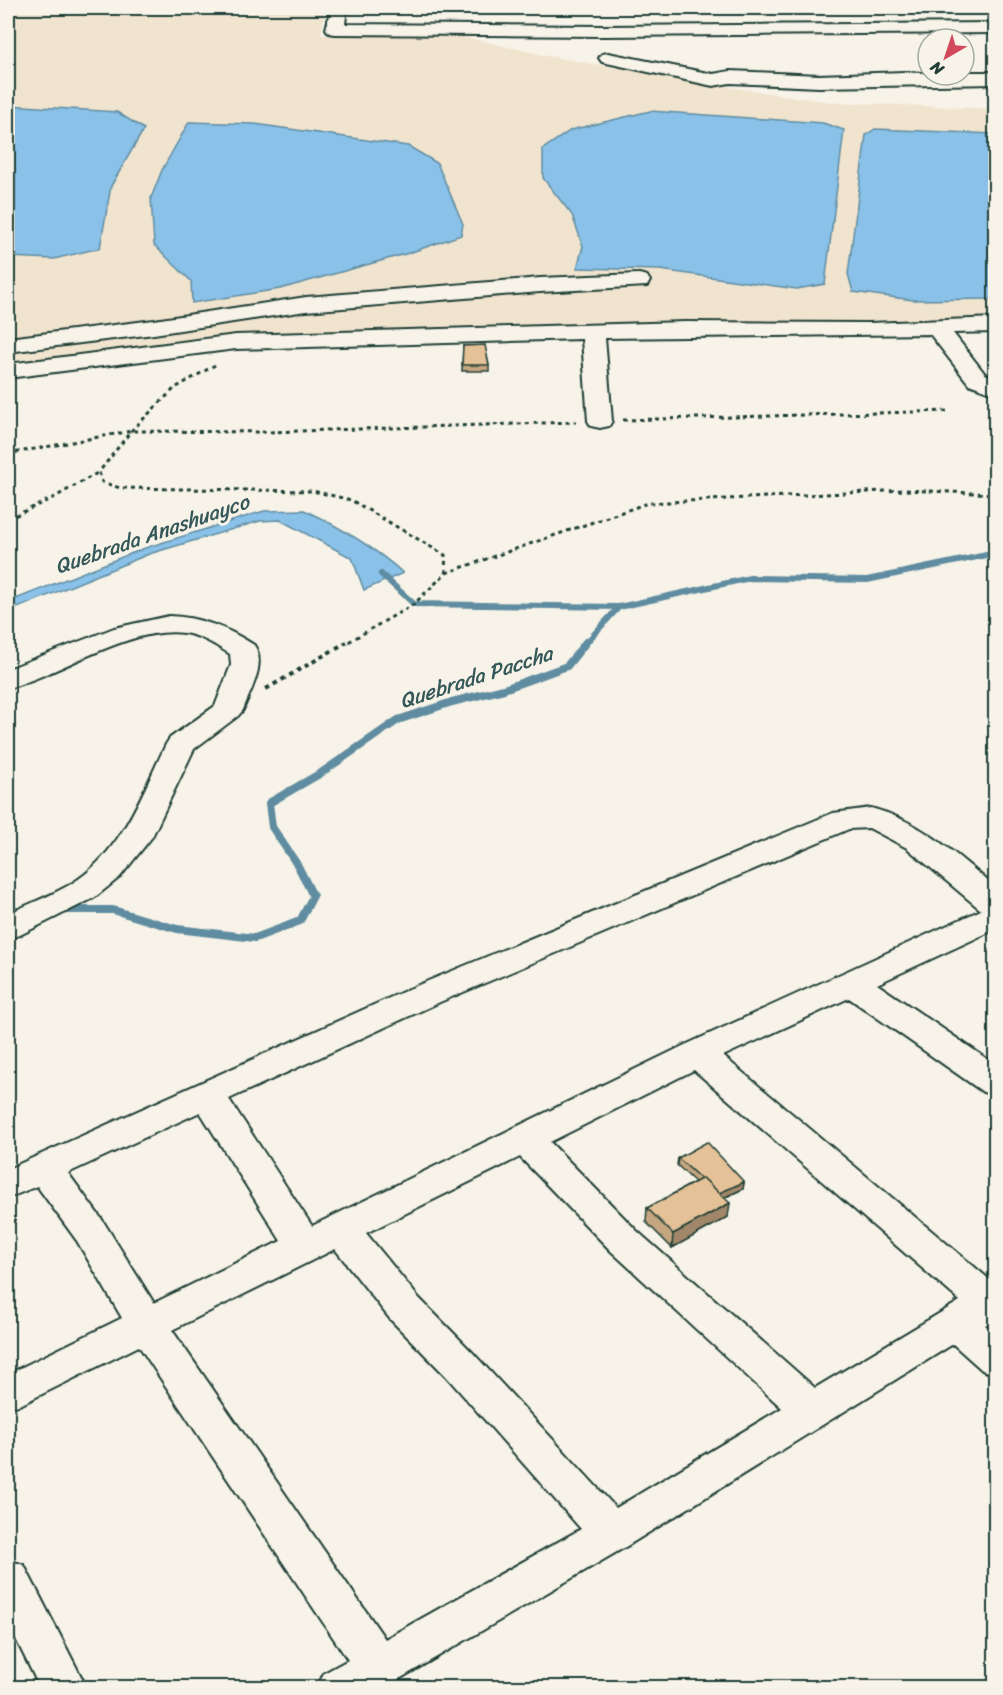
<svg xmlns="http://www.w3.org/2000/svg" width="1003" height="1695" viewBox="0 0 1003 1695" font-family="Sriracha,sans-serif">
<rect width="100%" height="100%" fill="#f7f3e8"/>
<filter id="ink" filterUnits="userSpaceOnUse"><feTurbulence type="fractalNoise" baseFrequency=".0167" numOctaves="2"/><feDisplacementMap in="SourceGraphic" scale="12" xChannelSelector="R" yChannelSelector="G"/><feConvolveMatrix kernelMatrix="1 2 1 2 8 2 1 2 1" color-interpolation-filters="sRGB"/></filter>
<g filter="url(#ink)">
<!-- built -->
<polygon fill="#f1e4cf" points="8,8 326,8 321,35 464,37 548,56 741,89 831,102 995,109 995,321 836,323 595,322 236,336 8,370"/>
<!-- water -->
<g fill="#8ac1e8" stroke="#5f8ca0" stroke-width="1.5">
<polygon points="8,105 117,112 144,129 111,186 100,248 54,259 8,257"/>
<polygon points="650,111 823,123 844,130 825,284 797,289 660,270 577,268 583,246 572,215 543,178 543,149 571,130"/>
<polygon points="189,122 255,124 408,146 437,163 463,224 461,235 409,253 280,289 192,303 191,281 154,245 151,198 162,170"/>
<polygon points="875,129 995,134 995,299 913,300 853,292 848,274 866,135"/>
<path d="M304 510C340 527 374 547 403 573L364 590 352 558 280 520 260 521 149 554 8 612V602L145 548 264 511Z"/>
</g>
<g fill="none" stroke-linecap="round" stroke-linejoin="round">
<!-- stream-far1 -->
<g stroke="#5f8ca0" stroke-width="6">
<polyline points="381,574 414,604 619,607 750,578 867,580 996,553"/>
<polyline points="585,644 619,607"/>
</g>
<!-- stream -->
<g stroke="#5f8ca0" stroke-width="8">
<polyline points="60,910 113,910 177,929 255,938 300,921 313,896 298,866 272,827 269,803 321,773 398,720 452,702 504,689 567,666 586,642"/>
<polyline points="8,911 24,911"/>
</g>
<defs>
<g id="minor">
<polygon points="331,8 347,8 345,24 603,26 996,23 996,33 603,36 335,34 329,33 326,29"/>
<polygon points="608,53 713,74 730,71 819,75 904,72 964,75 964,72 996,72 996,84 819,87 730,83 713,86 602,62 599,58 602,54"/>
<polygon points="639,274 647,276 650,281 647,286 540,292 306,311 154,334 8,352 8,338 154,320 306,297 540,278"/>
<polygon points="996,318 996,332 953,333 985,374 996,378 996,394 969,384 930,334 605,338 612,421 609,426 600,428 591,426 588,421 582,339 236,349 8,378 8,364 236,335 685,322 869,323"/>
<path d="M169 616C200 617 228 628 254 645 267 664 250 691 243 710L238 716 194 749 152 837 120 877 94 898 20 935 8 938V914C28 904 51 896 71 884 121 854 142 794 166 744L170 738 215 706 231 665 230 654C217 646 200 635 184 633 129 626 61 674 8 688V669L114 628Z"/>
<path d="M871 808C921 821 957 855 996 888V929L877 984 996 1065V1095L983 1092 849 998 723 1056 996 1285V1319L985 1325 996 1334V1375L982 1370 953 1344 627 1546 394 1682 383 1688H317L324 1673 348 1660 139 1346 22 1404 8 1408V1374L122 1318 77 1241 37 1186 8 1198V1169L416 986 833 813ZM869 828 907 848 981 910 685 1045 312 1226 229 1099 440 1002 849 829ZM694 1070 960 1301 815 1388 637 1231 550 1142ZM200 1112 281 1241 154 1303 103 1221 68 1173ZM520 1157 611 1251 782 1408 616 1508 474 1354 418 1297 366 1233ZM335 1249 390 1319 446 1376 581 1529 385 1639 172 1330Z"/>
<polygon points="8,1560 24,1565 87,1688 40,1688 8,1623"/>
</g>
</defs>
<!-- minor casing -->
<use href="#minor" stroke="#1f3d34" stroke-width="4"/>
<!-- path-far1 -->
<g stroke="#1f3d34" stroke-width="3" stroke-dasharray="4 4" stroke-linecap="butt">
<polyline points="215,365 175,388 131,431 99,472 102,482 120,488 313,491 351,500 445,555 446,573 414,604 345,644"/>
<polyline points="623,420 949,411"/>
<polyline points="8,454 131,431 268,432 576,422"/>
<polyline points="8,519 55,497 99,472"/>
<polyline points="446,573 648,503 905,490 996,494"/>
</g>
<!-- path -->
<polyline stroke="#1f3d34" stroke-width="4" stroke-dasharray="4.5 4.5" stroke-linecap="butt" points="266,689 347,642"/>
<!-- minor -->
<use href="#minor" fill="#f7f3e8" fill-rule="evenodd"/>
</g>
<!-- wall -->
<g fill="#c4a681" stroke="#1f3d34" stroke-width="1.5">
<polygon points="463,346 489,365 489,371 462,371"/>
<polygon points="678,1158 744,1182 743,1189 724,1198 728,1217 672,1248 646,1222 647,1208 695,1182 677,1165"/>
</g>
<!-- shaded-wall -->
<g fill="#a08769" stroke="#1f3d34" stroke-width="1.5">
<polygon points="744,1182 743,1189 716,1201 717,1194"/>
<polygon points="730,1203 728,1217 672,1248 673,1234"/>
</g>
<!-- building -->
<g fill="#e4c196" stroke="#1f3d34" stroke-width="1.5">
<polygon points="485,345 489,365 462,365 463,346"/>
<polygon points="707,1142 744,1182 719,1193 703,1178 701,1179 678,1158"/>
<polygon points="703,1178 730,1203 673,1234 647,1208"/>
</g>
</g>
<g text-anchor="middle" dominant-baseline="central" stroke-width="6" stroke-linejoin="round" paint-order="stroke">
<!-- water labels -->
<g font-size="21" font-style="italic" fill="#345758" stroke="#f7f3e8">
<text transform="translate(152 534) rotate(-19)">Quebrada Anashuayco</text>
<text transform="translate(476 677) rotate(-18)">Quebrada Paccha</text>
</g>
</g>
<!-- margin -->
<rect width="1003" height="1695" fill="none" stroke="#f7f3e8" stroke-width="30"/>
<rect x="15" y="15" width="973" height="1665" fill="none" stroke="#1f3d34" stroke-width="2" filter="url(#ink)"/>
<!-- north arrow -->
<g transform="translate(946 57) rotate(219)"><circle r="28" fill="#f7f3e8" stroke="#a1aaa0" stroke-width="1.5"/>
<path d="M0-4.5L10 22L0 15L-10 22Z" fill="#d1495b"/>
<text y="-9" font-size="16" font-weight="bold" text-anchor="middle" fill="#1f3d34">N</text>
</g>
</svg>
